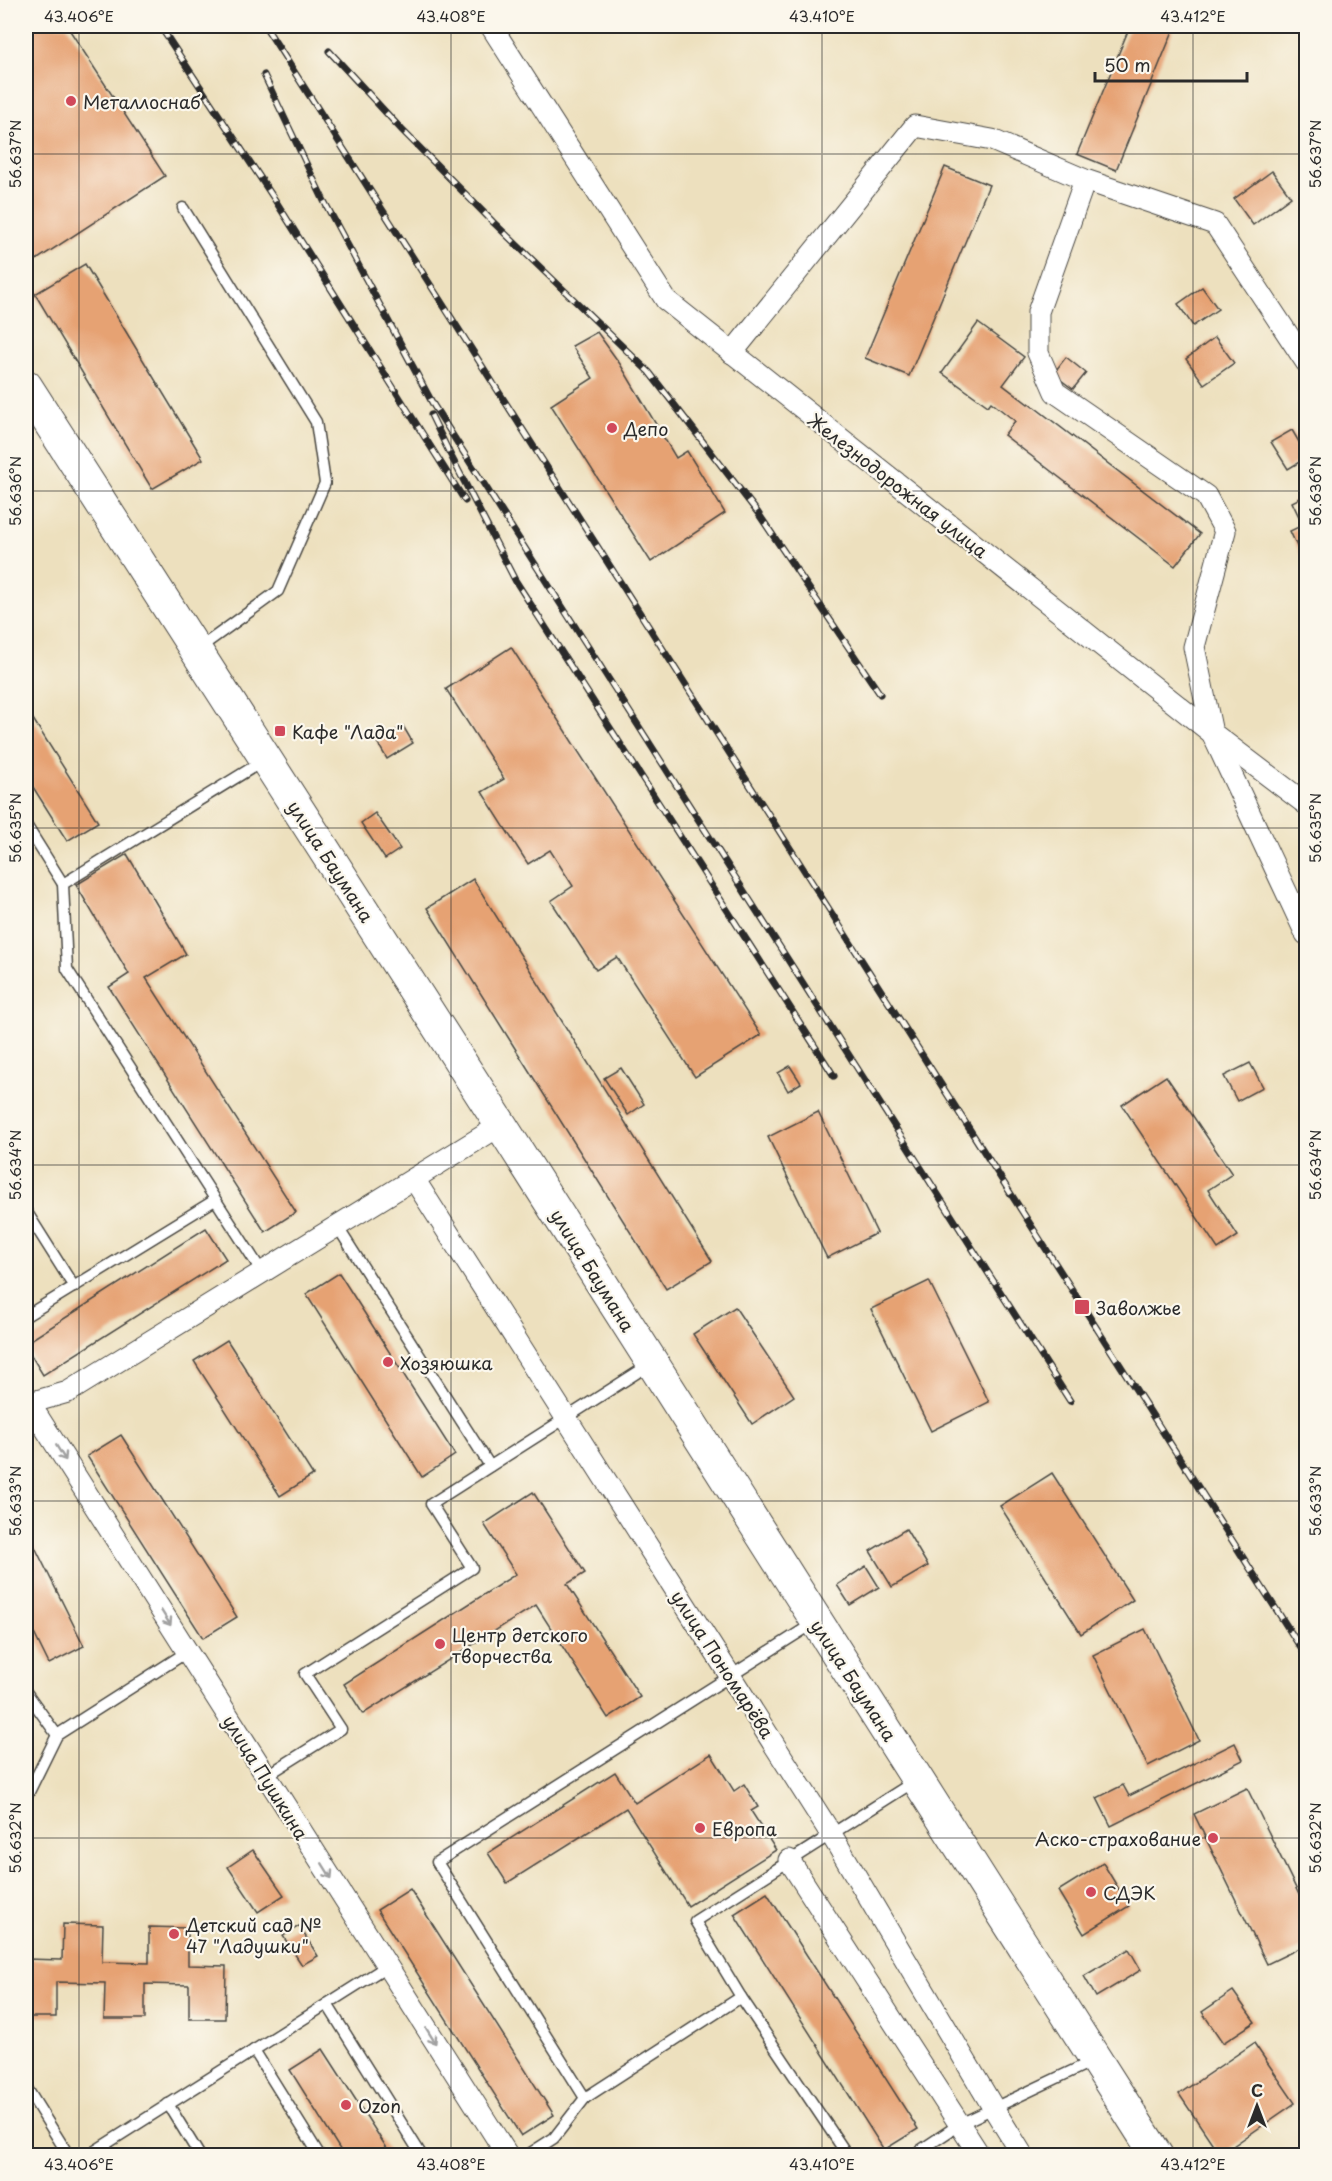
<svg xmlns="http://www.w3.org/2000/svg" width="1332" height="2181" viewBox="0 0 1332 2181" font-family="'Playpen Sans',sans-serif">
<rect width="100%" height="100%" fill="#fbf7ec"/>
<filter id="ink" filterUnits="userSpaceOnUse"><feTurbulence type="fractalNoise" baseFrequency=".0167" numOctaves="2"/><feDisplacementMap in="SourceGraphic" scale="12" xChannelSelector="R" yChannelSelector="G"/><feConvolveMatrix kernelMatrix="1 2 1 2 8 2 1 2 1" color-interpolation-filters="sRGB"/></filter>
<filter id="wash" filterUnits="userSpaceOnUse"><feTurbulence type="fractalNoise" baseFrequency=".008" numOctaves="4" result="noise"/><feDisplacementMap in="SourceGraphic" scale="24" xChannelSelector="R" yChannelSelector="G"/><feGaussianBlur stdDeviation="1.35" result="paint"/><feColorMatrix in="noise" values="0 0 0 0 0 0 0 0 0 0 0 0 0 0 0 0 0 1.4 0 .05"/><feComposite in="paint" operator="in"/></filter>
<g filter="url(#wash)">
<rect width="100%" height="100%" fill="#ede0be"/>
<g id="blocks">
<!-- building -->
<g fill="#e6a273">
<polygon points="26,26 67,26 165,176 27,266"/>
<polygon points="1130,26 1175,26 1116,170 1077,154"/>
<polygon points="945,167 989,185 909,376 865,358"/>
<polygon points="1272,171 1291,197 1253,225 1234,199"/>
<polygon points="85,264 203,459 152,489 35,294"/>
<polygon points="1202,287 1218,309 1193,326 1178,304"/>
<polygon points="978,323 1024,357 1003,385 1028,404 1029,403 1200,534 1175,566 1004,435 1015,421 991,402 988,406 942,373"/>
<polygon points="597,332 620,364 676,458 687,451 725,513 651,562 551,405 593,378 572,346"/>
<polygon points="1215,337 1234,363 1204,384 1186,359"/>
<polygon points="1066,357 1086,373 1073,389 1053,374"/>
<polygon points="1292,430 1306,454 1306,458 1288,469 1271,442"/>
<polygon points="1306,495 1306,553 1301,555 1290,531 1303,525 1292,502"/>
<polygon points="511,647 761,1035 695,1077 617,957 596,970 551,901 573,886 550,850 528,864 482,792 504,779 446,689"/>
<polygon points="26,708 98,822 67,841 26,776"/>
<polygon points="403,726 413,743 387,759 377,742"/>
<polygon points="375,813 400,849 385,859 361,823"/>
<polygon points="127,854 186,954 146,978 296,1212 265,1232 109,987 129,974 76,885"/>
<polygon points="473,879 712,1261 666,1289 427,908"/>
<polygon points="1250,1063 1263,1087 1237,1101 1224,1076"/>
<polygon points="790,1066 801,1083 788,1091 778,1073"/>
<polygon points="621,1068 644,1104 628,1115 604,1078"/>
<polygon points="1166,1076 1232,1174 1208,1190 1238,1236 1218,1249 1122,1105"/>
<polygon points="818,1112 877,1233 827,1258 768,1137"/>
<polygon points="206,1228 226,1259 43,1375 26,1347 26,1343"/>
<polygon points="339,1273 455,1455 422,1477 306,1294"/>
<polygon points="929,1281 989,1402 931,1431 871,1309"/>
<polygon points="735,1307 794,1396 752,1424 693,1334"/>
<polygon points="227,1340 313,1475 280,1496 194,1361"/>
<polygon points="121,1435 237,1617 203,1638 87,1456"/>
<polygon points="1052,1473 1133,1600 1081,1634 1000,1506"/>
<polygon points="533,1492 585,1573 567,1584 640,1697 608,1718 536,1605 363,1714 344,1684 516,1574 484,1524"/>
<polygon points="26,1529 84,1646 49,1664 26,1617"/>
<polygon points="906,1529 928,1566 892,1587 870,1551"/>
<polygon points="866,1566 879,1587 850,1605 837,1585"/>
<polygon points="1145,1629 1199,1740 1148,1766 1093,1655"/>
<polygon points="1235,1743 1243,1760 1111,1826 1097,1798 1123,1785 1129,1796"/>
<polygon points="711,1754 734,1791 744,1784 758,1807 751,1811 776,1850 688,1906 626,1808 507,1883 488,1853 615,1772 635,1803"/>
<polygon points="1247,1788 1306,1909 1306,1945 1267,1964 1194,1814"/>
<polygon points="253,1850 284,1895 258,1912 228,1867"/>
<polygon points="1103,1863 1129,1906 1084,1934 1058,1891"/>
<polygon points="410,1889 554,2115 521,2136 377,1910"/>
<polygon points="767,1893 918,2129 884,2150 734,1914"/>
<polygon points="63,1924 103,1925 102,1962 149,1963 149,1927 188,1928 188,1965 226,1966 225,2019 189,2019 189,1985 145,1984 145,2019 104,2019 105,1983 56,1982 56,2017 26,2017 26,1959 62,1960"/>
<polygon points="299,1926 318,1956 302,1965 283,1936"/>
<polygon points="1129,1949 1141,1970 1096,1997 1084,1976"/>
<polygon points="1233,1991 1255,2022 1223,2043 1202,2012"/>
<polygon points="1254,2043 1295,2103 1220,2155 1179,2094"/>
<polygon points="323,2049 392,2156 344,2156 290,2070"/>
</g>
</g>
</g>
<g filter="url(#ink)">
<use href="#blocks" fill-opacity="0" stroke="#484641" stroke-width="1.5"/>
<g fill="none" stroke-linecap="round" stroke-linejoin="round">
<defs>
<g id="service">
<polyline points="183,208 316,422 325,483 278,591 198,649"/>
<polyline points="26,825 63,884"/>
<polyline points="26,1211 74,1287"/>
<polyline points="337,1226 490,1466"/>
<polyline points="262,1272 67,969 63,884 263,761"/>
<polyline points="26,1316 215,1200"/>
<polyline points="26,1692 57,1735"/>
<polyline points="266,1776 341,1729 305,1674 472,1568 431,1504 649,1365"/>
<polyline points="26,1798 57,1735 187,1652"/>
<polyline points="741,1997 848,2156"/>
<polyline points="327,2004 422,2156"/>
<polyline points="254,2050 320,2156"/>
<polyline points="26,2087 69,2156"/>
<polyline points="585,2098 437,1862 814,1623"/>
<polyline points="168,2104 200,2156"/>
<polyline points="87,2156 387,1966"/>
<polyline points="526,2156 554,2138 585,2098 741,1997 695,1921 915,1781"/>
<polyline points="912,2156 960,2124 1093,2061"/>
</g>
<g id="minor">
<polyline points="491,26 666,300 1212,733 1306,934"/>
<polyline points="1085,180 1038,312 1038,353 1055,392 1206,496 1225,531 1194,647 1212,733 1306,804"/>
<polyline points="732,353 915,126 992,140 1085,180 1215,224 1306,362"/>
<polyline points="414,1179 831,1834 994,2109 1023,2156"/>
<polyline points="26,1398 508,2156"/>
<polyline points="26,1404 68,1392 501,1125"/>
<polyline points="789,1860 980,2156"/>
</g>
<polyline id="primary" points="26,386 501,1125 1157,2156"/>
</defs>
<!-- service casing -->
<use href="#service" stroke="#484641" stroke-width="13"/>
<!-- minor casing -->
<use href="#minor" stroke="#484641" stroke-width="23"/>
<!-- primary casing -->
<use href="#primary" stroke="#484641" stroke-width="34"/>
<!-- service -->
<use href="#service" stroke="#fff" stroke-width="10"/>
<!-- minor -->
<use href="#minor" stroke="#fff" stroke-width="21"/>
<!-- primary -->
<use href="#primary" stroke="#fff" stroke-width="32"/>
<defs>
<g id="rail">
<polyline points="160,26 275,200 465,501"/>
<polyline points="265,26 1306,1656"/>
<polyline points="329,51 402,130 493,222 649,372 758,513 880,694"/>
<polyline points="264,75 324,201 434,406 1070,1401"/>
<polyline points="431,415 449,452 515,580 834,1076"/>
</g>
</defs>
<!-- rail casing -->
<use href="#rail" stroke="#2b2b2b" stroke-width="7"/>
<!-- rail -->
<use href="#rail" stroke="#fbf7ec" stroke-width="4.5" stroke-dasharray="14" stroke-linecap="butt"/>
</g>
<!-- one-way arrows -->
<defs><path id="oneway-shaft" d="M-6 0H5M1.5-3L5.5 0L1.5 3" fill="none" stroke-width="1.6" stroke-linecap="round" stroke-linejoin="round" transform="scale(1.5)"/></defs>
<g stroke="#a0a0a0">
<use href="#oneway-shaft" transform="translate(61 1453) rotate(58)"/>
<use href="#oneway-shaft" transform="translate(166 1618) rotate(58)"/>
<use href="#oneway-shaft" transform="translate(327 1871) rotate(58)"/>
<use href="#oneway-shaft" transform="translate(431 2036) rotate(58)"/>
</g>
</g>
<!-- ticks -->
<path fill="none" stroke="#2b2b2b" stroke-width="1.5" stroke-opacity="0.45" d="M79 26V2156M451 26V2156M822 26V2156M1193 26V2156M26 154H1306M26 491H1306M26 828H1306M26 1165H1306M26 1501H1306M26 1838H1306"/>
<!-- markers -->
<g fill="#d1495b" stroke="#fbf7ec" stroke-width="2">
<circle cx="71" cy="101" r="6"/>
<circle cx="612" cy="428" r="6"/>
<rect x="274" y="725" width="12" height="12" rx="3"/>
<rect x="1074" y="1299" width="16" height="16" rx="3"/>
<circle cx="388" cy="1362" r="6"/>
<circle cx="440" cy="1644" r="6"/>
<circle cx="700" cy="1828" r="6"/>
<circle cx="1213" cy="1838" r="6"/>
<circle cx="1091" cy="1892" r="6"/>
<circle cx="174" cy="1934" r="6"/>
<circle cx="346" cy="2105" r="6"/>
</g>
<g text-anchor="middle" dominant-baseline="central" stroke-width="4.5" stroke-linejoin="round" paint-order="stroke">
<!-- poi labels -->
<g font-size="18" fill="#2b2b2b" stroke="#fbf7ec" text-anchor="start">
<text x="83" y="101">Металлоснаб</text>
<text x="624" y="428">Депо</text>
<text x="292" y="731">Кафе "Лада"</text>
<text x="1096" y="1307">Заволжье</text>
<text x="400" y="1362">Хозяюшка</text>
<text x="452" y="1634">Центр детского<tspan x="452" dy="21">творчества</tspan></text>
<text x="712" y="1828">Европа</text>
<text x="1201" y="1838" text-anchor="end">Аско-страхование</text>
<text x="1103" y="1892">СДЭК</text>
<text x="186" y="1924">Детский сад №<tspan x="186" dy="21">47 "Ладушки"</tspan></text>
<text x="358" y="2105">Ozon</text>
</g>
<!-- street labels -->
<g font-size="18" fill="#2b2b2b" stroke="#fbf7ec">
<text transform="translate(898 485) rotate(38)">Железнодорожная улица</text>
<text transform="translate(331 861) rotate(57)">улица Баумана</text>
<text transform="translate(593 1270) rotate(58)">улица Баумана</text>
<text transform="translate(723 1664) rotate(57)">улица Пономарёва</text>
<text transform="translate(854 1680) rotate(57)">улица Баумана</text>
<text transform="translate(266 1777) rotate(58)">улица Пушкина</text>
</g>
</g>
<!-- margin -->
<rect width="1332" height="2181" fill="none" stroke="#fbf7ec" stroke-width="66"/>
<!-- north arrow -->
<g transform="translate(1257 2106)" stroke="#fbf7ec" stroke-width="4.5" paint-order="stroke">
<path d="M0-4.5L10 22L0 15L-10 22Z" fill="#2b2b2b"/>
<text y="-9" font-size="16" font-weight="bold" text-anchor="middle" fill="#2b2b2b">С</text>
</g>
<!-- scale -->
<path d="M1095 72v9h152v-9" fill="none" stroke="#2b2b2b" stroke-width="3"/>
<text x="1104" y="72" font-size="18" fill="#2b2b2b" stroke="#fbf7ec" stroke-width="4.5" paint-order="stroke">50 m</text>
<rect x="33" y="33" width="1266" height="2115" fill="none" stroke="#2b2b2b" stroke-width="2"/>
<g font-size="15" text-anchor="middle" fill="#2b2b2b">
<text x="79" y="22">43.406°E</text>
<text x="451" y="22">43.408°E</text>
<text x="822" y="22">43.410°E</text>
<text x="1193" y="22">43.412°E</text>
<text transform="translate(16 154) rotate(-90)" y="5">56.637°N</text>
<text transform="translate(1316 154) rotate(-90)" y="5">56.637°N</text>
<text transform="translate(16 491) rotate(-90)" y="5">56.636°N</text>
<text transform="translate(1316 491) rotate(-90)" y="5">56.636°N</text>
<text transform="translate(16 828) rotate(-90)" y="5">56.635°N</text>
<text transform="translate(1316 828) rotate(-90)" y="5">56.635°N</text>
<text transform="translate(16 1165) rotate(-90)" y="5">56.634°N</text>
<text transform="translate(1316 1165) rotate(-90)" y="5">56.634°N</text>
<text transform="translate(16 1501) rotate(-90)" y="5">56.633°N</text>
<text transform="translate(1316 1501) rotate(-90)" y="5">56.633°N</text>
<text transform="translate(16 1838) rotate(-90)" y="5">56.632°N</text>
<text transform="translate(1316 1838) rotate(-90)" y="5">56.632°N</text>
<text x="79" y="2170">43.406°E</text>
<text x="451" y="2170">43.408°E</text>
<text x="822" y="2170">43.410°E</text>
<text x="1193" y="2170">43.412°E</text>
</g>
</svg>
